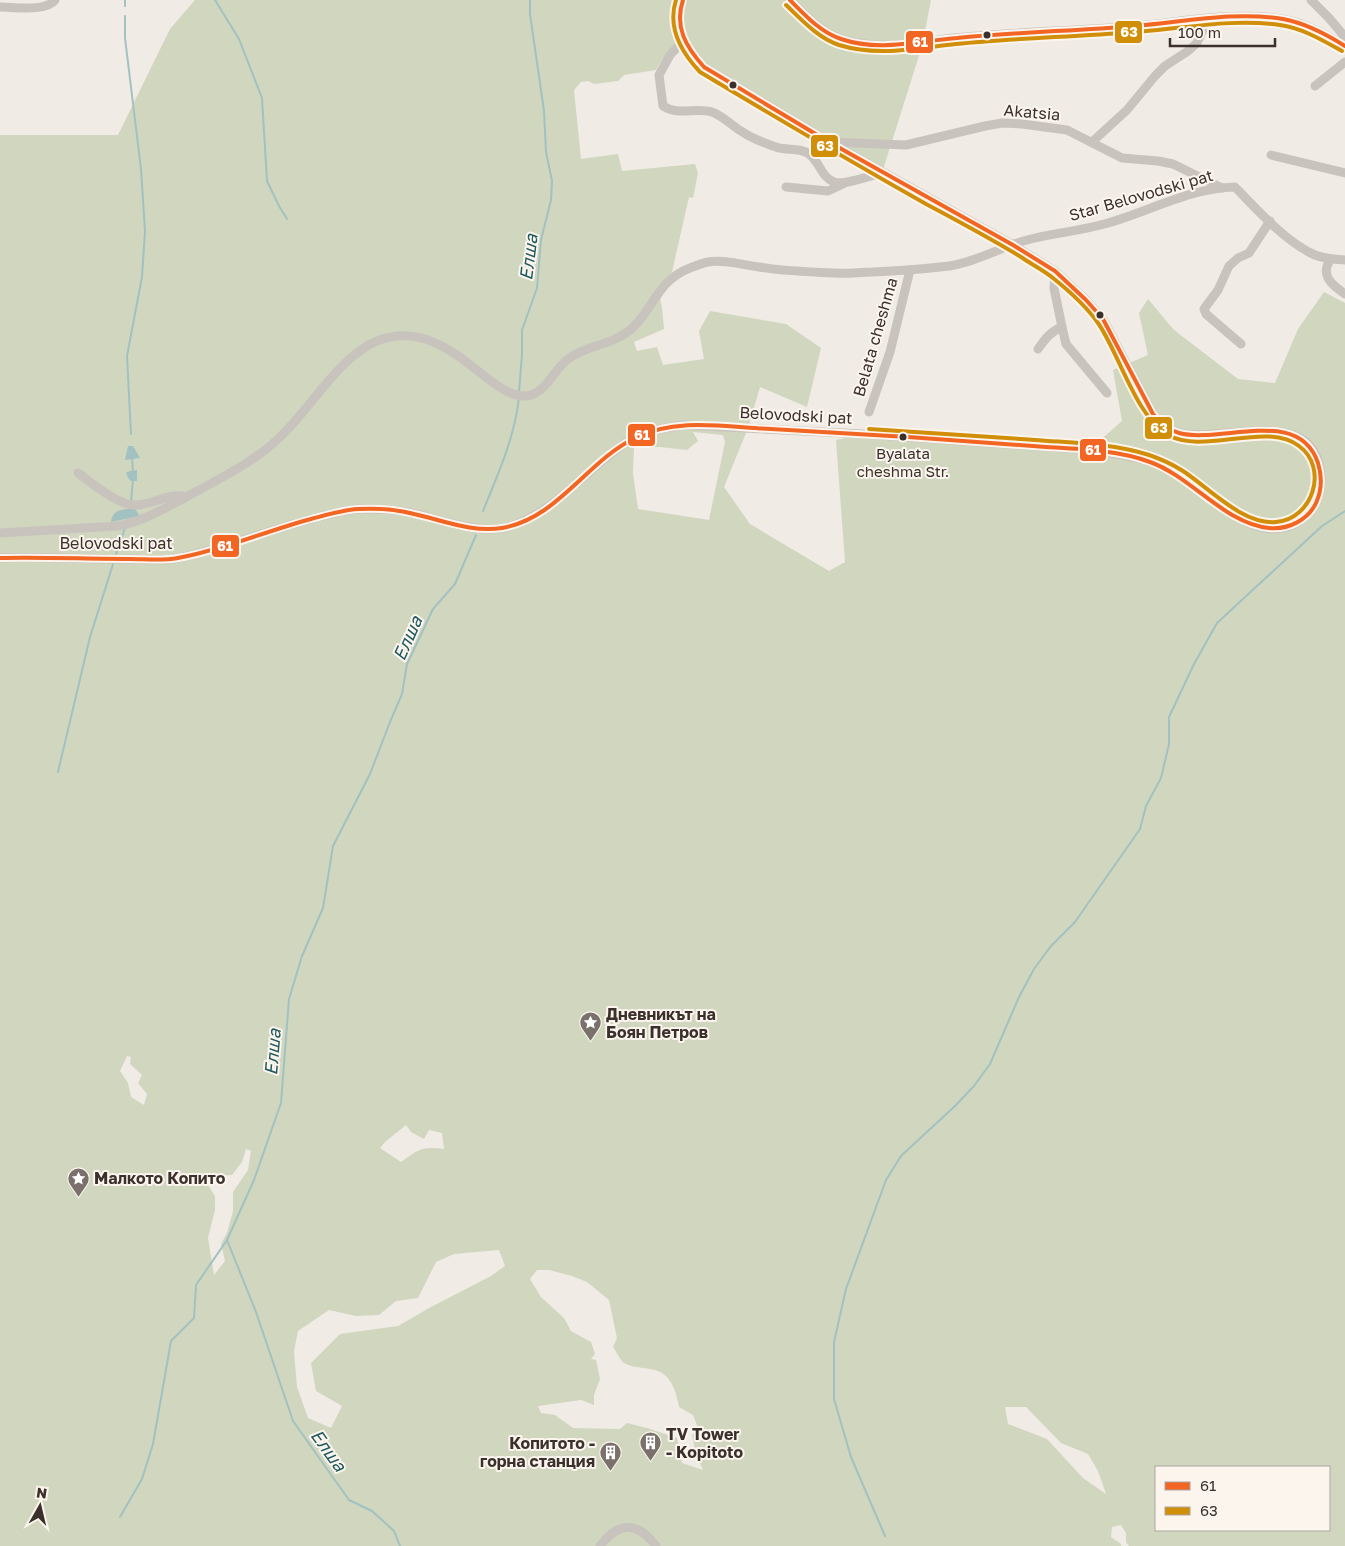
<svg xmlns="http://www.w3.org/2000/svg" width="1345" height="1546" viewBox="0 0 1345 1546" font-family="'Golos Text',sans-serif">
<rect width="100%" height="100%" fill="#f0ebe5"/>
<!-- green -->
<path fill="#d1d6bf" fill-rule="evenodd" d="M195 0H931L922 46 882 173 704 67 684 40C670 46 663 58 656 70L624 75 618 81 594 84 588 81 581 82 574 90 581 159 618 154 622 171 695 164 698 173 693 198 689 197 672 272 658 287 662 308 664 329 634 342 637 351 657 347 663 365 704 359 699 331 710 311 786 324 821 348 807 407 760 387 748 428 724 487 750 524 829 571 845 562 836 440 863 434 1089 450 1122 421 1113 370 1148 355 1139 313 1148 299 1174 330 1238 379 1275 383 1298 329 1324 292 1345 303V1546H1129L1126 1542V1533L1121 1525 1112 1527 1111 1537 1121 1544V1546H0V135H118L170 29ZM693 432 723 435 725 442 709 520 638 509 633 473 634 447H660L687 450 698 441ZM127 1056 131 1057 130 1064 142 1075 138 1083 147 1094 144 1105 131 1097 128 1083 120 1071ZM406 1125 411 1132 424 1139 429 1130 442 1133 444 1149C422 1146 419 1149 401 1162L380 1148 385 1142ZM246 1149 251 1151 248 1170 233 1192V1211L227 1233 221 1244 225 1261 214 1275 208 1238 215 1210V1196L206 1182 211 1176 232 1175 242 1162ZM499 1250 505 1266 491 1276 431 1307 398 1326 340 1334 311 1363 316 1391 342 1406 331 1428 308 1418 297 1387 294 1351 298 1331 329 1310 356 1316 379 1315 396 1301 418 1298 436 1262 454 1254ZM537 1270H549L572 1276 587 1282 609 1300 617 1338 613 1347C616 1351 620 1360 624 1363 635 1369 648 1367 658 1371 672 1376 677 1395 679 1407L693 1415 698 1428 692 1435 696 1454 703 1470 682 1463 677 1438 647 1428 627 1423 620 1429 573 1428 555 1415 541 1413 538 1406 581 1400 594 1405V1395L600 1379 596 1360 591 1359 595 1354 591 1342 571 1331 564 1318 541 1297 530 1279ZM1005 1407H1026L1061 1443 1088 1454 1098 1471 1106 1494 1083 1478 1047 1439 1008 1424ZM1156 1467H1329V1530H1156Z"/>
<!-- water -->
<g fill="#a1c2c1">
<polygon points="128,446 133,446 140,458 125,460"/>
<polygon points="137,470 137,481 131,481 128,478 126,472"/>
<path d="M130 509H135L140 516 111 522C112 511 120 509 130 509Z"/>
</g>
<g fill="none" stroke-linecap="round" stroke-linejoin="round">
<!-- stream -->
<g stroke="#a1c2c1" stroke-width="2">
<polyline points="125,0 125,6"/>
<polyline points="215,0 239,39 262,98 267,181 279,206 287,219"/>
<polyline points="125,16 125,38 141,169 145,231 142,277 127,356 131,434"/>
<polyline points="519,392 522,355 522,330 537,288 541,240 551,200 552,181 546,152 544,111 530,14 530,0"/>
<polyline points="132,457 133,472"/>
<polyline points="131,502 133,479"/>
<path d="M483 511C498 474 515 437 519 397"/>
<polyline points="115,557 125,528"/>
<polyline points="58,772 90,637 114,561"/>
<polyline points="120,1517 142,1479 153,1444 171,1341 194,1318 196,1285 227,1240"/>
<polyline points="885,1536 851,1457 834,1399 834,1342 846,1289 886,1180 901,1156 955,1106 974,1086 990,1064 1019,997 1034,969 1051,946 1075,922 1140,829 1146,806 1161,778 1169,744 1169,717 1194,664 1217,623 1322,526 1345,511"/>
<polyline points="400,1546 394,1531 372,1511 349,1500 293,1421 256,1312 227,1240 254,1180 281,1103 289,999 302,956 323,908 333,846 370,774 390,722 402,694 407,664 433,609 455,584 476,535"/>
</g>
<!-- minor -->
<g stroke="#c9c3be" stroke-width="9">
<path d="M790 0C805 14 820 32 841 39 880 51 914 43 953 38 1014 32 1075 31 1135 26 1183 22 1234 11 1282 19 1305 23 1325 34 1345 46"/>
<polyline points="1311,0 1329,18 1345,37"/>
<path d="M0 7C14 7 46 12 55 0"/>
<path d="M684 40 670 55 659 75 663 106C678 116 696 107 712 112 723 116 731 125 741 131 751 138 764 143 776 147 786 151 800 147 809 154 820 162 821 177 834 182 843 186 871 175 882 173"/>
<polyline points="1315,86 1345,62"/>
<polyline points="831,142 906,145 985,126 1002,123 1022,124 1067,130 1122,158 1158,161 1173,164 1222,188"/>
<polyline points="1092,142 1127,110 1155,76 1165,66 1188,51 1197,43 1208,19"/>
<polyline points="1271,155 1345,173"/>
<polyline points="786,187 828,191 843,184"/>
<path d="M1331 259C1319 275 1332 285 1345 294"/>
<polyline points="1062,327 1066,344 1107,393"/>
<polyline points="1241,344 1206,314 1204,309 1218,290 1229,266 1238,258 1249,253 1270,221"/>
<path d="M1038 349C1045 339 1051 331 1062 327L1054 288 1055 271"/>
<polyline points="869,412 890,352 910,270"/>
<path d="M78 473C92 483 119 506 136 505 153 505 168 492 186 497"/>
<path d="M0 533 118 526C148 520 172 504 199 490 228 474 260 458 283 434 312 406 340 356 377 341 449 313 492 407 531 395 547 390 554 370 567 360 585 345 611 346 630 330 654 310 656 281 690 268 696 266 702 263 708 262 724 259 743 265 759 267 783 271 810 272 835 273 847 274 860 272 873 272 898 271 923 269 949 266 977 262 1000 247 1027 240 1053 233 1081 231 1108 223 1150 211 1190 188 1235 187 1256 209 1287 243 1315 255 1324 259 1335 259 1345 260"/>
<path d="M0 558C43 556 86 560 128 559 143 559 159 561 174 559 222 550 267 530 315 518 329 514 344 510 359 509 377 509 398 509 416 514 442 520 482 535 508 527 556 512 586 469 627 442 644 431 665 428 684 425L863 434 1089 450C1108 453 1129 455 1148 461 1159 465 1173 472 1182 478 1217 502 1266 554 1307 515 1319 504 1323 485 1320 469 1310 405 1222 443 1180 433 1169 430 1160 422 1153 414L1103 319 1086 300 1055 271 1013 245 829 142 704 67C686 49 672 25 683 0"/>
<path d="M600 1546C619 1521 637 1521 656 1546"/>
</g>
<defs>
<g id="bus-1">
<path d="M790 0C805 15 820 32 841 39 879 52 918 41 957 38 1017 32 1076 31 1135 26 1184 22 1234 11 1283 19 1305 23 1326 34 1345 46"/>
<path d="M0 558C43 557 87 559 130 559 146 559 162 561 178 558 223 550 266 531 311 519 326 515 342 510 358 509 377 508 396 509 414 514 442 520 473 533 502 528 557 519 587 461 635 438 676 417 726 427 771 429 817 432 862 434 908 437 954 440 1000 444 1046 447 1080 449 1117 450 1150 462 1192 477 1225 524 1269 528 1288 530 1308 520 1316 503 1322 490 1322 476 1318 463 1299 406 1222 444 1179 433 1168 430 1160 422 1153 414L1103 319 1086 300 1055 271 1013 245 829 142 704 67C686 47 674 27 683 0"/>
</g>
<g id="bus-2">
<path d="M676 0C667 28 681 52 700 72 775 117 850 161 926 204 958 221 990 238 1021 257 1031 264 1043 270 1053 278 1068 290 1086 306 1098 323 1119 353 1136 417 1168 435 1204 455 1267 421 1299 446 1329 468 1313 519 1276 522 1243 525 1209 488 1183 471 1172 464 1161 459 1149 455 1112 443 1072 443 1035 440 980 436 925 433 869 429"/>
<path d="M786 5C802 20 818 38 839 45 878 57 917 48 956 44 1015 38 1074 37 1133 32 1182 29 1231 18 1280 25 1302 28 1322 40 1342 51"/>
</g>
</defs>
<!-- bus-1 casing -->
<use href="#bus-1" stroke="#fbf5ee" stroke-width="8"/>
<!-- bus-2 casing -->
<use href="#bus-2" stroke="#fbf5ee" stroke-width="8"/>
<!-- bus-1 -->
<use href="#bus-1" stroke="#f26522" stroke-width="4"/>
<!-- bus-2 -->
<use href="#bus-2" stroke="#d18e09" stroke-width="4"/>
</g>
<!-- icons -->
<defs>
<symbol id="sight-pin" viewBox="-11 -11 22 30"><path d="M0 17L-7.5 6A9.5 9.5 0 1 1 7.5 6Z" fill="#7a716c" stroke="#fbf5ee"/><path d="M0-6L1.8-2.2L6-1.7L2.9 1.2L3.7 5.4L0 3.3L-3.7 5.4L-2.9 1.2L-6-1.7L-1.8-2.2Z" fill="#fff"/></symbol>
<symbol id="building-pin" viewBox="-11 -11 22 30"><path d="M0 17L-7.5 6A9.5 9.5 0 1 1 7.5 6Z" fill="#7a716c" stroke="#fbf5ee"/><path d="M-4-6H4V6H1V3H-1V6H-4ZM-2.5-4.3h1.7v1.8h-1.7ZM.8-4.3h1.7v1.8H.8ZM-2.5-1h1.7V.8h-1.7ZM.8-1h1.7V.8H.8Z" fill="#fff"/></symbol>
</defs>
<g fill-rule="evenodd">
<use href="#sight-pin" x="578" y="1010" width="25" height="34"/>
<use href="#sight-pin" x="66" y="1166" width="25" height="34"/>
<use href="#building-pin" x="638" y="1430" width="25" height="34"/>
<use href="#building-pin" x="598" y="1440" width="25" height="34"/>
</g>
<!-- markers -->
<g fill="#3b302b" stroke="#fbf5ee" stroke-width="2">
<circle cx="987" cy="35" r="4.5"/>
<circle cx="733" cy="85" r="4.5"/>
<circle cx="1100" cy="315" r="4.5"/>
<circle cx="903" cy="437" r="4.5"/>
</g>
<g text-anchor="middle" dominant-baseline="central" stroke-width="4" stroke-linejoin="round" paint-order="stroke">
<!-- bus labels -->
<g font-size="15" fill="#3b302b" stroke="#fbf5ee">
<text x="903" y="453">Byalata<tspan x="903" dy="18">cheshma Str.</tspan></text>
</g>
<!-- street labels -->
<g font-size="16" fill="#3b302b" stroke="#fbf5ee">
<text transform="translate(1032 112) rotate(5)">Akatsia</text>
<text transform="translate(1141 195) rotate(-16)">Star Belovodski pat</text>
<text transform="translate(875 337) rotate(-74)">Belata cheshma</text>
<text transform="translate(796 415) rotate(3)">Belovodski pat</text>
<text x="116" y="543">Belovodski pat</text>
</g>
<!-- poi labels -->
<g font-size="16" font-weight="bold" fill="#3b302b" stroke="#fbf5ee" text-anchor="start">
<text x="606" y="1014">Дневникът на<tspan x="606" dy="18">Боян Петров</tspan></text>
<text x="94" y="1178">Малкото Копито</text>
<text x="666" y="1434">TV Tower<tspan x="666" dy="18">- Kopitoto</tspan></text>
<text x="595" y="1443" text-anchor="end">Копитото -<tspan x="595" dy="18">горна станция</tspan></text>
</g>
<!-- water labels -->
<g font-size="18" font-style="italic" fill="#1f5a5e" stroke="#fbf5ee">
<text transform="translate(528 257) rotate(-83)">Елша</text>
<text transform="translate(407 638) rotate(-66)">Елша</text>
<text transform="translate(272 1052) rotate(-85)">Елша</text>
<text transform="translate(329 1450) rotate(54)">Елша</text>
</g>
</g>
<g stroke="#fbf5ee" stroke-width="2">
<rect x="1114" y="20" width="29" height="24" rx="5" fill="#d18e09"/>
<rect x="905" y="30" width="29" height="24" rx="5" fill="#f26522"/>
<rect x="810" y="134" width="29" height="24" rx="5" fill="#d18e09"/>
<rect x="1144" y="416" width="29" height="24" rx="5" fill="#d18e09"/>
<rect x="627" y="423" width="29" height="24" rx="5" fill="#f26522"/>
<rect x="1079" y="438" width="28" height="24" rx="5" fill="#f26522"/>
<rect x="211" y="534" width="29" height="24" rx="5" fill="#f26522"/>
</g>
<g font-size="14" text-anchor="middle" font-weight="bold" fill="#fff">
<text x="1129" y="37">63</text>
<text x="920" y="47">61</text>
<text x="825" y="151">63</text>
<text x="1159" y="433">63</text>
<text x="642" y="440">61</text>
<text x="1093" y="455">61</text>
<text x="225" y="551">61</text>
</g>
<!-- legend -->
<rect x="1155" y="1466" width="175" height="65" fill="#fbf5ee" stroke="#aea6a0"/>
<rect x="1165" y="1482" width="25" height="8" fill="#f26522" stroke="#aea6a0"/>
<text x="1200" y="1491" font-size="15" fill="#3b302b">61</text>
<rect x="1165" y="1507" width="25" height="8" fill="#d18e09" stroke="#aea6a0"/>
<text x="1200" y="1516" font-size="15" fill="#3b302b">63</text>
<!-- north arrow -->
<g transform="translate(40 1506) rotate(8)" stroke="#fbf5ee" stroke-width="4" paint-order="stroke">
<path d="M0-4L9 19L0 12L-9 19Z" fill="#3b302b"/>
<text y="-8" font-size="14" font-weight="bold" text-anchor="middle" fill="#3b302b">N</text>
</g>
<!-- scale -->
<path d="M1170 38v8h105v-8" fill="none" stroke="#3b302b" stroke-width="2.5"/>
<text x="1178" y="38" font-size="15" fill="#3b302b" stroke="#fbf5ee" stroke-width="4" paint-order="stroke">100 m</text>
</svg>
